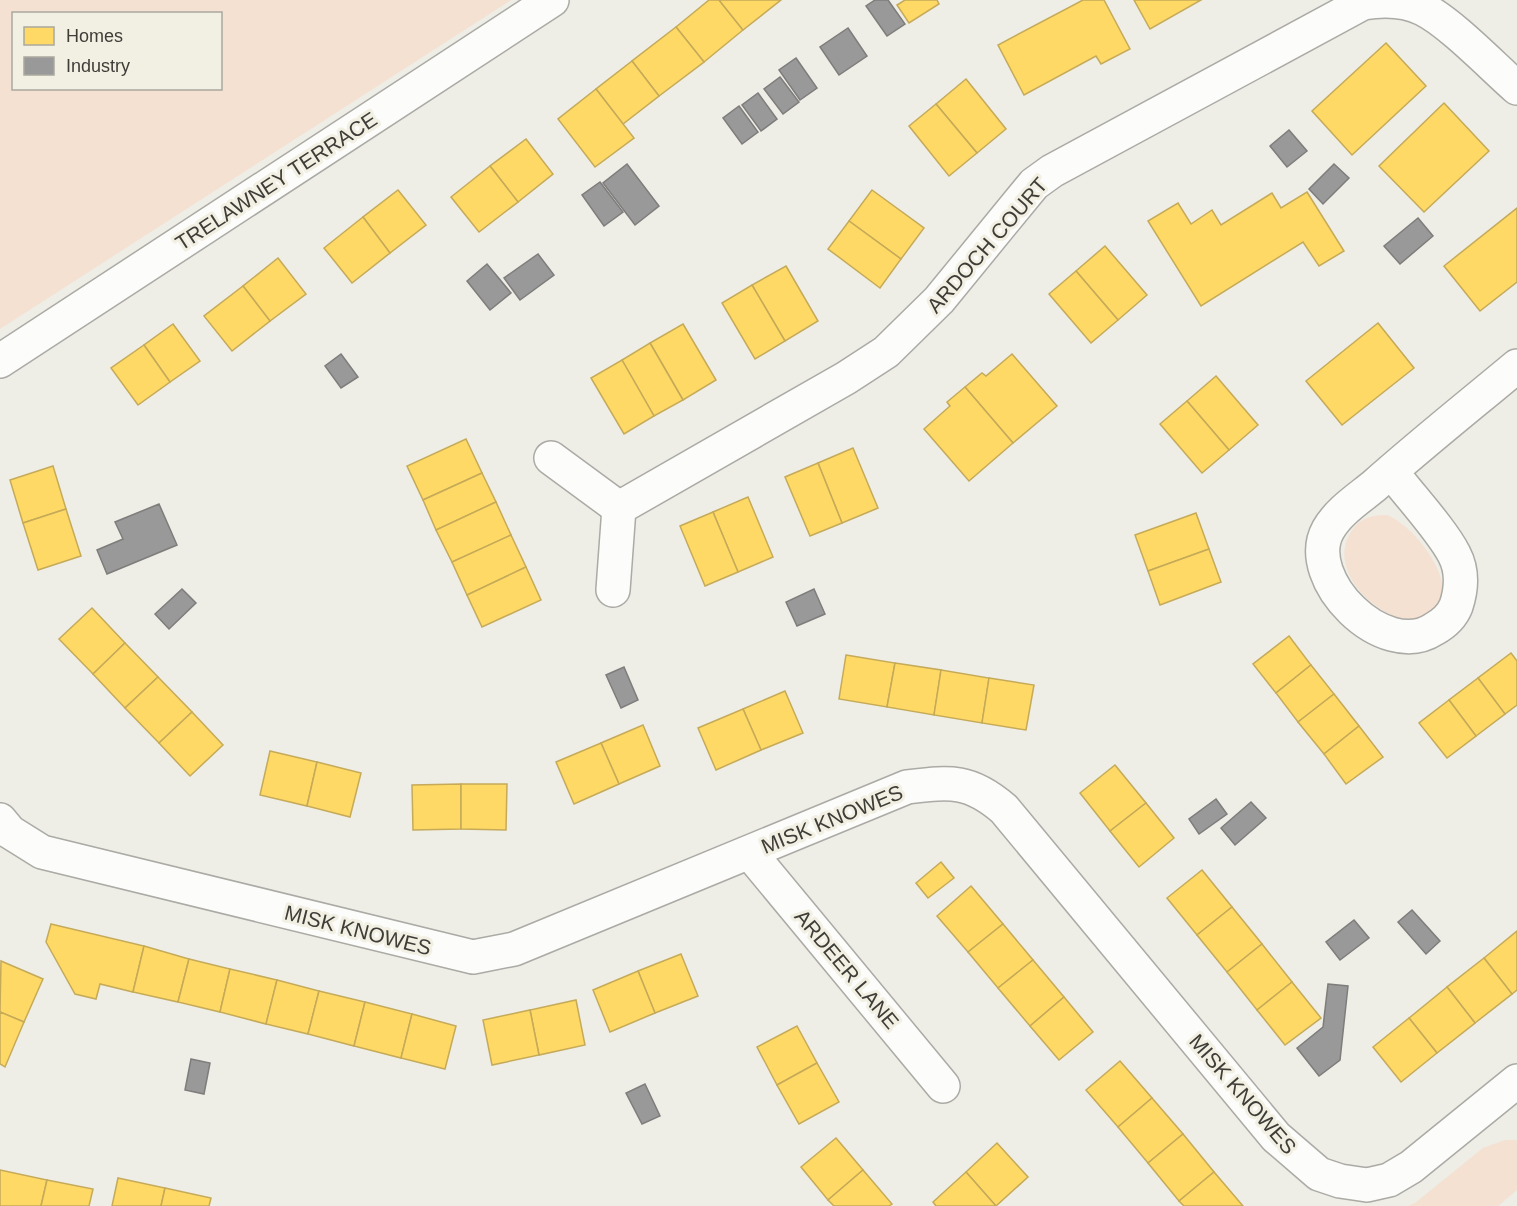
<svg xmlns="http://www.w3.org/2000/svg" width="1517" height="1206" viewBox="0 0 1517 1206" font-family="Arial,sans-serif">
<rect width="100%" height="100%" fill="#eeede6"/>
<!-- green -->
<g fill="#f4e1d1" fill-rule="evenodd">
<path d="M0 0H511L0 329ZM14 14H220V88H14Z"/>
<path d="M1387 515C1411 524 1452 573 1441 601 1437 611 1425 616 1416 621 1377 620 1326 570 1351 532 1360 518 1371 515 1387 515Z"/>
<polygon points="1505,1140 1517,1140 1517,1190 1498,1206 1408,1206 1415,1203 1483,1148"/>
</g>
<!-- homes -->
<g fill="#ffd966" stroke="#c5aa58" stroke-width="1.5">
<polygon points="709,0 719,0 743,30 704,62 676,27"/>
<polygon points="719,0 781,0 743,30"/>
<polygon points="905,0 937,0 939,4 909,23 897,5"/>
<polygon points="1083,0 1104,0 1130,49 1101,64 1096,56 1024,95 998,45"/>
<polygon points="1134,0 1201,0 1150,29"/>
<polygon points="676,27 704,62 659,96 632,61"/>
<polygon points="1386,43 1426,86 1352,155 1312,111"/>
<polygon points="632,61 659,96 623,124 596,89"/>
<polygon points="966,79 1006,129 977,153 936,104"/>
<polygon points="596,89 634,138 595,167 558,119"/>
<polygon points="1444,103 1489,151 1424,212 1379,166"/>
<polygon points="936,104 977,153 949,176 909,126"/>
<polygon points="526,139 553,174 518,202 490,166"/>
<polygon points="490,166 518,202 479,232 451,197"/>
<polygon points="398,190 426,225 390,253 363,217"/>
<polygon points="872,190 924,228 901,259 849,221"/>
<polygon points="1307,192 1344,251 1319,266 1303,242 1201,306 1148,221 1178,203 1191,224 1212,210 1221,225 1272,193 1281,208"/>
<polygon points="1517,208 1517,282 1480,311 1444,266"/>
<polygon points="363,217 390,253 352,283 324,248"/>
<polygon points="849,221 901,259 880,288 828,249"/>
<polygon points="1105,246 1147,295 1118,320 1076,271"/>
<polygon points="278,258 306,294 270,321 243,286"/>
<polygon points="786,266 818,321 785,341 752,285"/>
<polygon points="1076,271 1118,320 1091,343 1049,294"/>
<polygon points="752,285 785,341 755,359 722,303"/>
<polygon points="243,286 270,321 232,351 204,316"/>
<polygon points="1378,323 1414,368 1342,425 1306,381"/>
<polygon points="173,324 200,361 170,382 144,345"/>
<polygon points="683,324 716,380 683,400 650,343"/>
<polygon points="650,343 683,400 654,416 622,360"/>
<polygon points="144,345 170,382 138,405 111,368"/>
<polygon points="1012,354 1057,406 1013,443 965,387 982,373 986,376"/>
<polygon points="622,360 654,416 624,434 591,378"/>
<polygon points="1216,376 1258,425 1229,450 1187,401"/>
<polygon points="965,387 1013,443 969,481 924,429 950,406 947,402"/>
<polygon points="1187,401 1229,450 1202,473 1160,424"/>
<polygon points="466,439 482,473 423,500 407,466"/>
<polygon points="853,448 878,508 842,523 818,463"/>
<polygon points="818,463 842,523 810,536 785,477"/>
<polygon points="53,466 66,509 23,523 10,480"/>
<polygon points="482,473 496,502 436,530 423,500"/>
<polygon points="748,497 773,557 738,572 713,512"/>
<polygon points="496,502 511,535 452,562 436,530"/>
<polygon points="66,509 81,556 38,570 23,523"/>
<polygon points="713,512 738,572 705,586 680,526"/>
<polygon points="1196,513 1209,549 1148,571 1135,535"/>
<polygon points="511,535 526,567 467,595 452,562"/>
<polygon points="1209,549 1221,582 1160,605 1148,571"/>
<polygon points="526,567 541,600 482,627 467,595"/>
<polygon points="92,608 125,643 93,674 59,639"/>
<polygon points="1289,636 1311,665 1276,693 1253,664"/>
<polygon points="125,643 158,677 125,708 93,674"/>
<polygon points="1511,653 1517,661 1517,705 1505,714 1478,678"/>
<polygon points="846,655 895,663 887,707 839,699"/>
<polygon points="895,663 941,670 934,715 887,707"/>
<polygon points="1311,665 1334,694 1298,722 1276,693"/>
<polygon points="941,670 989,678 982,723 934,715"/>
<polygon points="158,677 192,712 159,743 125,708"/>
<polygon points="989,678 1034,685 1026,730 982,723"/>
<polygon points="1478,678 1505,714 1476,736 1449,700"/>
<polygon points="785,691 803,733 761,750 743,709"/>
<polygon points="1334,694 1359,726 1324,754 1298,722"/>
<polygon points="1449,700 1476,736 1447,758 1419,723"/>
<polygon points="743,709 761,750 716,770 698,728"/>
<polygon points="192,712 223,745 190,776 159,743"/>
<polygon points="643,725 660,766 619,784 601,743"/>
<polygon points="1359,726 1383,757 1346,784 1324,754"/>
<polygon points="601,743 619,784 574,804 556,762"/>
<polygon points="270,751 317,762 307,806 260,795"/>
<polygon points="317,762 361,773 350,817 307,806"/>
<polygon points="1115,765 1146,803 1110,831 1080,793"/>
<polygon points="461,784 461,829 413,830 412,785"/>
<polygon points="461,784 507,784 506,830 461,829"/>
<polygon points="1146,803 1174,838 1139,867 1110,831"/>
<polygon points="941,862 954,878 928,898 916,883"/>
<polygon points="1202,870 1232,907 1197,935 1167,898"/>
<polygon points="971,886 1003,924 968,952 937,916"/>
<polygon points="1232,907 1262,944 1227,972 1197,935"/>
<polygon points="51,924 144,946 133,992 100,984 96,999 75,994 46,942"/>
<polygon points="1003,924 1033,960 998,988 968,952"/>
<polygon points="1517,931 1517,990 1512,994 1484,958"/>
<polygon points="1262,944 1292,982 1257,1010 1227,972"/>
<polygon points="144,946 189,959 178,1002 133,992"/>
<polygon points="681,954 698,996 655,1013 638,971"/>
<polygon points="1484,958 1512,994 1475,1023 1447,987"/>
<polygon points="189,959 230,969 220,1012 178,1002"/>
<polygon points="1033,960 1064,997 1030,1026 998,988"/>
<polygon points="1,961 43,979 24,1022 0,1012"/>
<polygon points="230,969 277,980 266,1024 220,1012"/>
<polygon points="638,971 655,1013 610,1032 593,990"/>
<polygon points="277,980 319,991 308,1034 266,1024"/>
<polygon points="1292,982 1321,1018 1285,1045 1257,1010"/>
<polygon points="1447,987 1475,1023 1437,1053 1409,1018"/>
<polygon points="319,991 365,1002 354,1046 308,1034"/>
<polygon points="1064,997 1093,1032 1059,1060 1030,1026"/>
<polygon points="576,1000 585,1045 539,1055 530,1010"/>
<polygon points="365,1002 412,1014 401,1058 354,1046"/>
<polygon points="530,1010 539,1055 492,1065 483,1020"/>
<polygon points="0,1012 24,1022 5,1067 0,1064"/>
<polygon points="412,1014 456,1026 445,1069 401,1058"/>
<polygon points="1409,1018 1437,1053 1401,1082 1373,1047"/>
<polygon points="797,1026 817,1063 777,1085 757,1047"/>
<polygon points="1120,1061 1152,1098 1118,1127 1086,1090"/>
<polygon points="817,1063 839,1102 799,1124 777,1085"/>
<polygon points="1152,1098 1183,1134 1148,1163 1118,1127"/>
<polygon points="1183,1134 1214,1172 1179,1201 1148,1163"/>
<polygon points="836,1138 863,1170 828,1200 801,1167"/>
<polygon points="997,1143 1028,1177 996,1206 966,1172"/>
<polygon points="0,1170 47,1180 41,1206 0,1206"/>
<polygon points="863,1170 892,1204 889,1206 834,1206 828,1200"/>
<polygon points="966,1172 996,1206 936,1206 933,1202"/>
<polygon points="1214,1172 1243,1206 1184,1206 1179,1201"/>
<polygon points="118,1178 165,1188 161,1206 112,1206"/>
<polygon points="47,1180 93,1189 89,1206 41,1206"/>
<polygon points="165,1188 211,1198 209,1206 161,1206"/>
</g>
<!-- industry -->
<g fill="#999" stroke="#7e7d7c" stroke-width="1.5">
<polygon points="875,0 888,0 905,24 887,36 866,6"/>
<polygon points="848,28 867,56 839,75 820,47"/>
<polygon points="796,58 817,88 800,100 779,70"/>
<polygon points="780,77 799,102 783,114 764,89"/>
<polygon points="758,93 777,119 761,131 742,105"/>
<polygon points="739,106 758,132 742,144 723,118"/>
<polygon points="1289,130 1307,151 1287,167 1270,146"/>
<polygon points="627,164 659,206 635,225 603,183"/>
<polygon points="1334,164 1349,178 1323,204 1309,189"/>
<polygon points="600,182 623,212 604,226 582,195"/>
<polygon points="1418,218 1433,236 1400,264 1384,246"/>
<polygon points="538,254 554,275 520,300 504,278"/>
<polygon points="487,264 511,293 490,310 467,281"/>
<polygon points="341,354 358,377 341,388 325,366"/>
<polygon points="159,504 177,545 107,574 97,550 123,539 115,522"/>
<polygon points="182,589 196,603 169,629 155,614"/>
<polygon points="814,589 825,614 797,626 786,602"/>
<polygon points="624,667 638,700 621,708 606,675"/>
<polygon points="1216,799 1227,814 1199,834 1189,819"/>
<polygon points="1251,802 1266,818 1235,845 1221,828"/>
<polygon points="1412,910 1440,941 1426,954 1398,922"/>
<polygon points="1354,920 1369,938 1340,960 1326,942"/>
<polygon points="1328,984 1348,986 1340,1060 1319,1076 1297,1048 1323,1027"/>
<polygon points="191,1059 210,1063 204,1094 185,1090"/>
<polygon points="645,1084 660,1116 642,1124 626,1093"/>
</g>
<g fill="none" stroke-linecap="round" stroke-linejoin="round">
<defs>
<g id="street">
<polyline points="0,361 552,0"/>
<polyline points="551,458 619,508"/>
<path d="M1391 471C1408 494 1441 529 1454 554 1463 571 1462 588 1456 606 1452 616 1443 624 1434 629 1384 662 1301 579 1328 530 1338 512 1358 499 1374 486 1420 445 1469 406 1517 366"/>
<path d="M613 590 619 508 846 378 886 352 939 300 1020 201 1034 184 1052 171 1363 3C1382 0 1405 0 1423 9 1450 22 1493 67 1517 88"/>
<path d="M0 820 10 832 42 852 473 957 514 949 907 787C950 782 969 779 1004 809L1276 1137 1319 1174 1340 1181 1367 1185 1389 1180 1411 1167 1517 1081"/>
<polyline points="750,853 943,1086"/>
</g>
</defs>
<!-- street casing -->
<use href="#street" stroke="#abaaa5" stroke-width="36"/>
<!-- street -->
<use href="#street" stroke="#fcfcfb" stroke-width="33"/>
</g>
<g text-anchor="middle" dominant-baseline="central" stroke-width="6" stroke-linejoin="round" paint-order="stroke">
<!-- street labels -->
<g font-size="21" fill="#3e3d38" stroke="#f2efe3">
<text transform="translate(276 181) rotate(-33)">TRELAWNEY TERRACE</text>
<text transform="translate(987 245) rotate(-49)">ARDOCH COURT</text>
<text transform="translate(832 819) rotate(-22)">MISK KNOWES</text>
<text transform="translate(358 930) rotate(14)">MISK KNOWES</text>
<text transform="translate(847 969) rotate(50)">ARDEER LANE</text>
<text transform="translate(1243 1094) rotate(49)">MISK KNOWES</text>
</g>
</g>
<!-- legend -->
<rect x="12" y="12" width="210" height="78" fill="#f2efe3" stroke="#aaa89f" stroke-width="1.5"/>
<rect x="24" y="27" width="30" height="18" fill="#ffd966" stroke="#aaa89f" stroke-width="1.5"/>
<text x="66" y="42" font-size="18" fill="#3e3d38">Homes</text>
<rect x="24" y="57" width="30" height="18" fill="#999999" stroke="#aaa89f" stroke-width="1.5"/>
<text x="66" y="72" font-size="18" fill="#3e3d38">Industry</text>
</svg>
